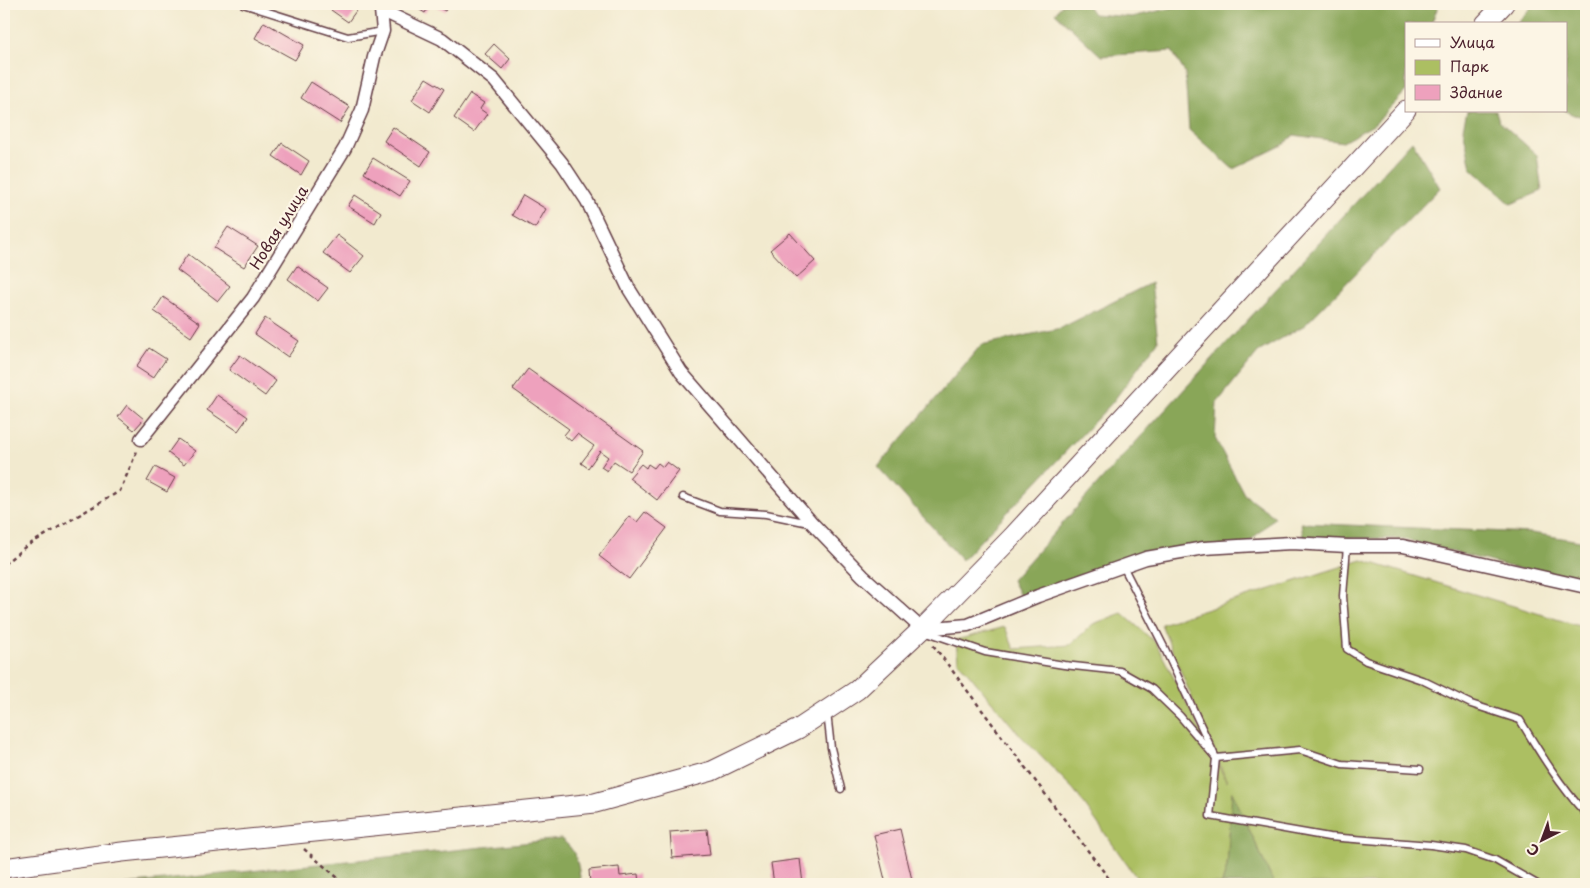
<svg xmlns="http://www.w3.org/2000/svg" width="1590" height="888" viewBox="0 0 1590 888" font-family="'Playpen Sans',sans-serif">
<rect width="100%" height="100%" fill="#fcf5e5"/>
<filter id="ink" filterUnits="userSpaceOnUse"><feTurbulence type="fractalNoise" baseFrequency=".02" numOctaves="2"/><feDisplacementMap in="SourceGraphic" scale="10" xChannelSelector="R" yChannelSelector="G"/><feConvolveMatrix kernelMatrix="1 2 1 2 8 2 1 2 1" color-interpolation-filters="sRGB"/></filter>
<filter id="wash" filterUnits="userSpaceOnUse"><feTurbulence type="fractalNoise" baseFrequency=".0096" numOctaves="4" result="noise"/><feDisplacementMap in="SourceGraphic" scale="20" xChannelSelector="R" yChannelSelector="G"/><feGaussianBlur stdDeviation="1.12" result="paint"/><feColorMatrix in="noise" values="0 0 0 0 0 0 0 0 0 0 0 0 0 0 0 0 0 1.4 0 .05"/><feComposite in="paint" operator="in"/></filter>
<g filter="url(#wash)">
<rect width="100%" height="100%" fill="#f2eacf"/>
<!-- green -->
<polygon fill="#acbf62" stroke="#7b6f46" points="1362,560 1586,628 1586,884 1274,884 1232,792 1227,867 1222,884 1141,884 1074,790 1018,733 958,661 956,640 1005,627 1014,649 1070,645 1093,624 1122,613 1156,643 1227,782 1161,624"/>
<!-- forest -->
<g fill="#89a658" stroke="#6a6242">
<polygon points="1063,4 1086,4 1093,14 1132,17 1189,4 1439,4 1431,24 1406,24 1406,91 1375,124 1343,142 1294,135 1283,145 1233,169 1189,130 1185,73 1172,51 1101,56 1055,13"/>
<polygon points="1534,4 1586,4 1586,117 1574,115 1565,111 1566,24 1516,24"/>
<polygon points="1467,111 1496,111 1499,121 1537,155 1542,191 1511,204 1471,168 1463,128"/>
<polygon points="1412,141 1440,188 1305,325 1258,352 1217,403 1215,438 1244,494 1275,517 1243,548 1113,564 1020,596 1012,580 1112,468"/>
<polygon points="1151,283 1158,341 1112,403 962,560 878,467 981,345 1061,328"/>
<polygon points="1301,523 1532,533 1586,542 1586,584 1507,566 1404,539 1303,537"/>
<polygon points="1232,791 1274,884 1222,884 1227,867"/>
<path d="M561 839C578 851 578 865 581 884H125Z"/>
</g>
<g id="blocks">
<!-- building -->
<g fill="#eea1bd">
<polygon points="335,4 361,4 348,22 331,10"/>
<polygon points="410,4 425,4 429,6 425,13"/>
<polygon points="433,4 449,4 445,11"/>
<polygon points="264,22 304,45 295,60 255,38"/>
<polygon points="494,44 510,59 502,69 485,54"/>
<polygon points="426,78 444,89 430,112 412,100"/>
<polygon points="311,82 350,107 340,123 301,98"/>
<polygon points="470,94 484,103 480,109 487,114 474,132 454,118"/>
<polygon points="393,127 430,152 421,166 384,141"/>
<polygon points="282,143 309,161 301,175 273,156"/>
<polygon points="373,158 410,181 400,196 364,173"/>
<polygon points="355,195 381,212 375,223 348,206"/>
<polygon points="523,195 546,209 535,228 512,215"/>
<polygon points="228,227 258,246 244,267 214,248"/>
<polygon points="790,233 815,261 796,278 770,250"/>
<polygon points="337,235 364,256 350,273 323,253"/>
<polygon points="188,254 230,286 218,301 177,270"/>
<polygon points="297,266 328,288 318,301 288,279"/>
<polygon points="163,297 200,323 191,337 154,311"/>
<polygon points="265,318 299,341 288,357 255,334"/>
<polygon points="149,348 166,359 153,378 136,367"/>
<polygon points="240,355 276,381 265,396 229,370"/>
<polygon points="528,369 643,451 629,471 614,461 607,471 601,467 608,457 600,451 588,468 581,463 594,446 577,434 571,441 564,435 569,429 513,389"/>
<polygon points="217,395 248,417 238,431 207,410"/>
<polygon points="127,405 144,419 134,430 118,417"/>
<polygon points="178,439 195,451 184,465 168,453"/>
<polygon points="667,462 679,471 657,500 629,478 641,464 646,468 648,464 654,468 658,463 663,467"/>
<polygon points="155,467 175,478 167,492 147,481"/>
<polygon points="645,512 667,528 629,579 599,556 629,516 637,522"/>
<polygon points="707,829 710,855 672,858 670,832"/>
<polygon points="900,829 913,884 886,884 874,835"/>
<polygon points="800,859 803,884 774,884 771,863"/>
<polygon points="619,867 620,876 638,874 639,884 590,884 589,870"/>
</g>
</g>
</g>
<g filter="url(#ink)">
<use href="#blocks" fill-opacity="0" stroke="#633d44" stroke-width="1"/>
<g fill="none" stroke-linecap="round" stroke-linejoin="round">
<defs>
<g id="service">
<polyline points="243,4 348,37 383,31"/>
<polyline points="683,497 720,511 766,514 809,523"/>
<path d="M1347 546 1343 596 1347 649 1366 661 1422 680 1471 704 1520 720C1540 753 1560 786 1586 814"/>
<polyline points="1123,566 1164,647 1216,758 1210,816 1329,837 1431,845 1466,850 1495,860 1537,884"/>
<polyline points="927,632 985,652 1064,665 1120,671 1152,689 1180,716 1216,758 1300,750 1342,764 1420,769"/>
<polyline points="827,712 831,748 841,789"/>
</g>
<g id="minor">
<polyline points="381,10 442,39 494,80 562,163 587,201 629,289 681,372 812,523 863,576 922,629 968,625 1038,596 1146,558 1204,548 1292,543 1347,546 1403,546 1586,587"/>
<polyline points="141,439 253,298 345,148 362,110 374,57 383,31 381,10 385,4"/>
</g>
<g id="primary">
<polyline points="1485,24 1504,4"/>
<polyline points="4,868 122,852 595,803 712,771 798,729 857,690 922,629 1012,537 1406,110"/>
</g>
</defs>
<!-- service casing -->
<use href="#service" stroke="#633d44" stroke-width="9"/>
<!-- minor casing -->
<use href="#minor" stroke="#633d44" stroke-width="15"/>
<!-- primary casing -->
<use href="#primary" stroke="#633d44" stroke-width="21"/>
<!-- path -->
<g stroke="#633d44" stroke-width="2.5" stroke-dasharray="4 4" stroke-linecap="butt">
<polyline points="4,564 25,547 120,491 137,451"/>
<polyline points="933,645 1113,884"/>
<polyline points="304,849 345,884"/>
</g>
<!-- service -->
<use href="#service" stroke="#fff" stroke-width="6"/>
<!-- minor -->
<use href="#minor" stroke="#fff" stroke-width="12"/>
<!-- primary -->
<use href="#primary" stroke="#fff" stroke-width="19"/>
</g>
</g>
<g text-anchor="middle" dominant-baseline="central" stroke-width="4.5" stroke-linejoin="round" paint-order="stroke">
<!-- street labels -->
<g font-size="15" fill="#4a1f2b" stroke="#fcf5e5">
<text transform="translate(278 227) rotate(-58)">Новая улица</text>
</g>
</g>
<!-- margin -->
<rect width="1590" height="888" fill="none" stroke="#fcf5e5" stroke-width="20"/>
<!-- legend -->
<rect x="1405" y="22" width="162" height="90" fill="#fcf5e5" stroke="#b59f9b"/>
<rect x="1415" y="39" width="25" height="8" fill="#ffffff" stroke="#b59f9b"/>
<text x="1450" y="48" font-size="15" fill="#4a1f2b">Улица</text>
<rect x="1415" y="60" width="25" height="15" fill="#acbf62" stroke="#b59f9b"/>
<text x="1450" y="72" font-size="15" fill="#4a1f2b">Парк</text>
<rect x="1415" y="85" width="25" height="15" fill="#eea1bd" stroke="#b59f9b"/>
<text x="1450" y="98" font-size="15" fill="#4a1f2b">Здание</text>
<!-- north arrow -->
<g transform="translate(1542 840) rotate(222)" stroke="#fcf5e5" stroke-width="4" paint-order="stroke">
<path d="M0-4L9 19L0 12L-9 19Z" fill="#4a1f2b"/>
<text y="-8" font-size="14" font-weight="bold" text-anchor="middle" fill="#4a1f2b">С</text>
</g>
</svg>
